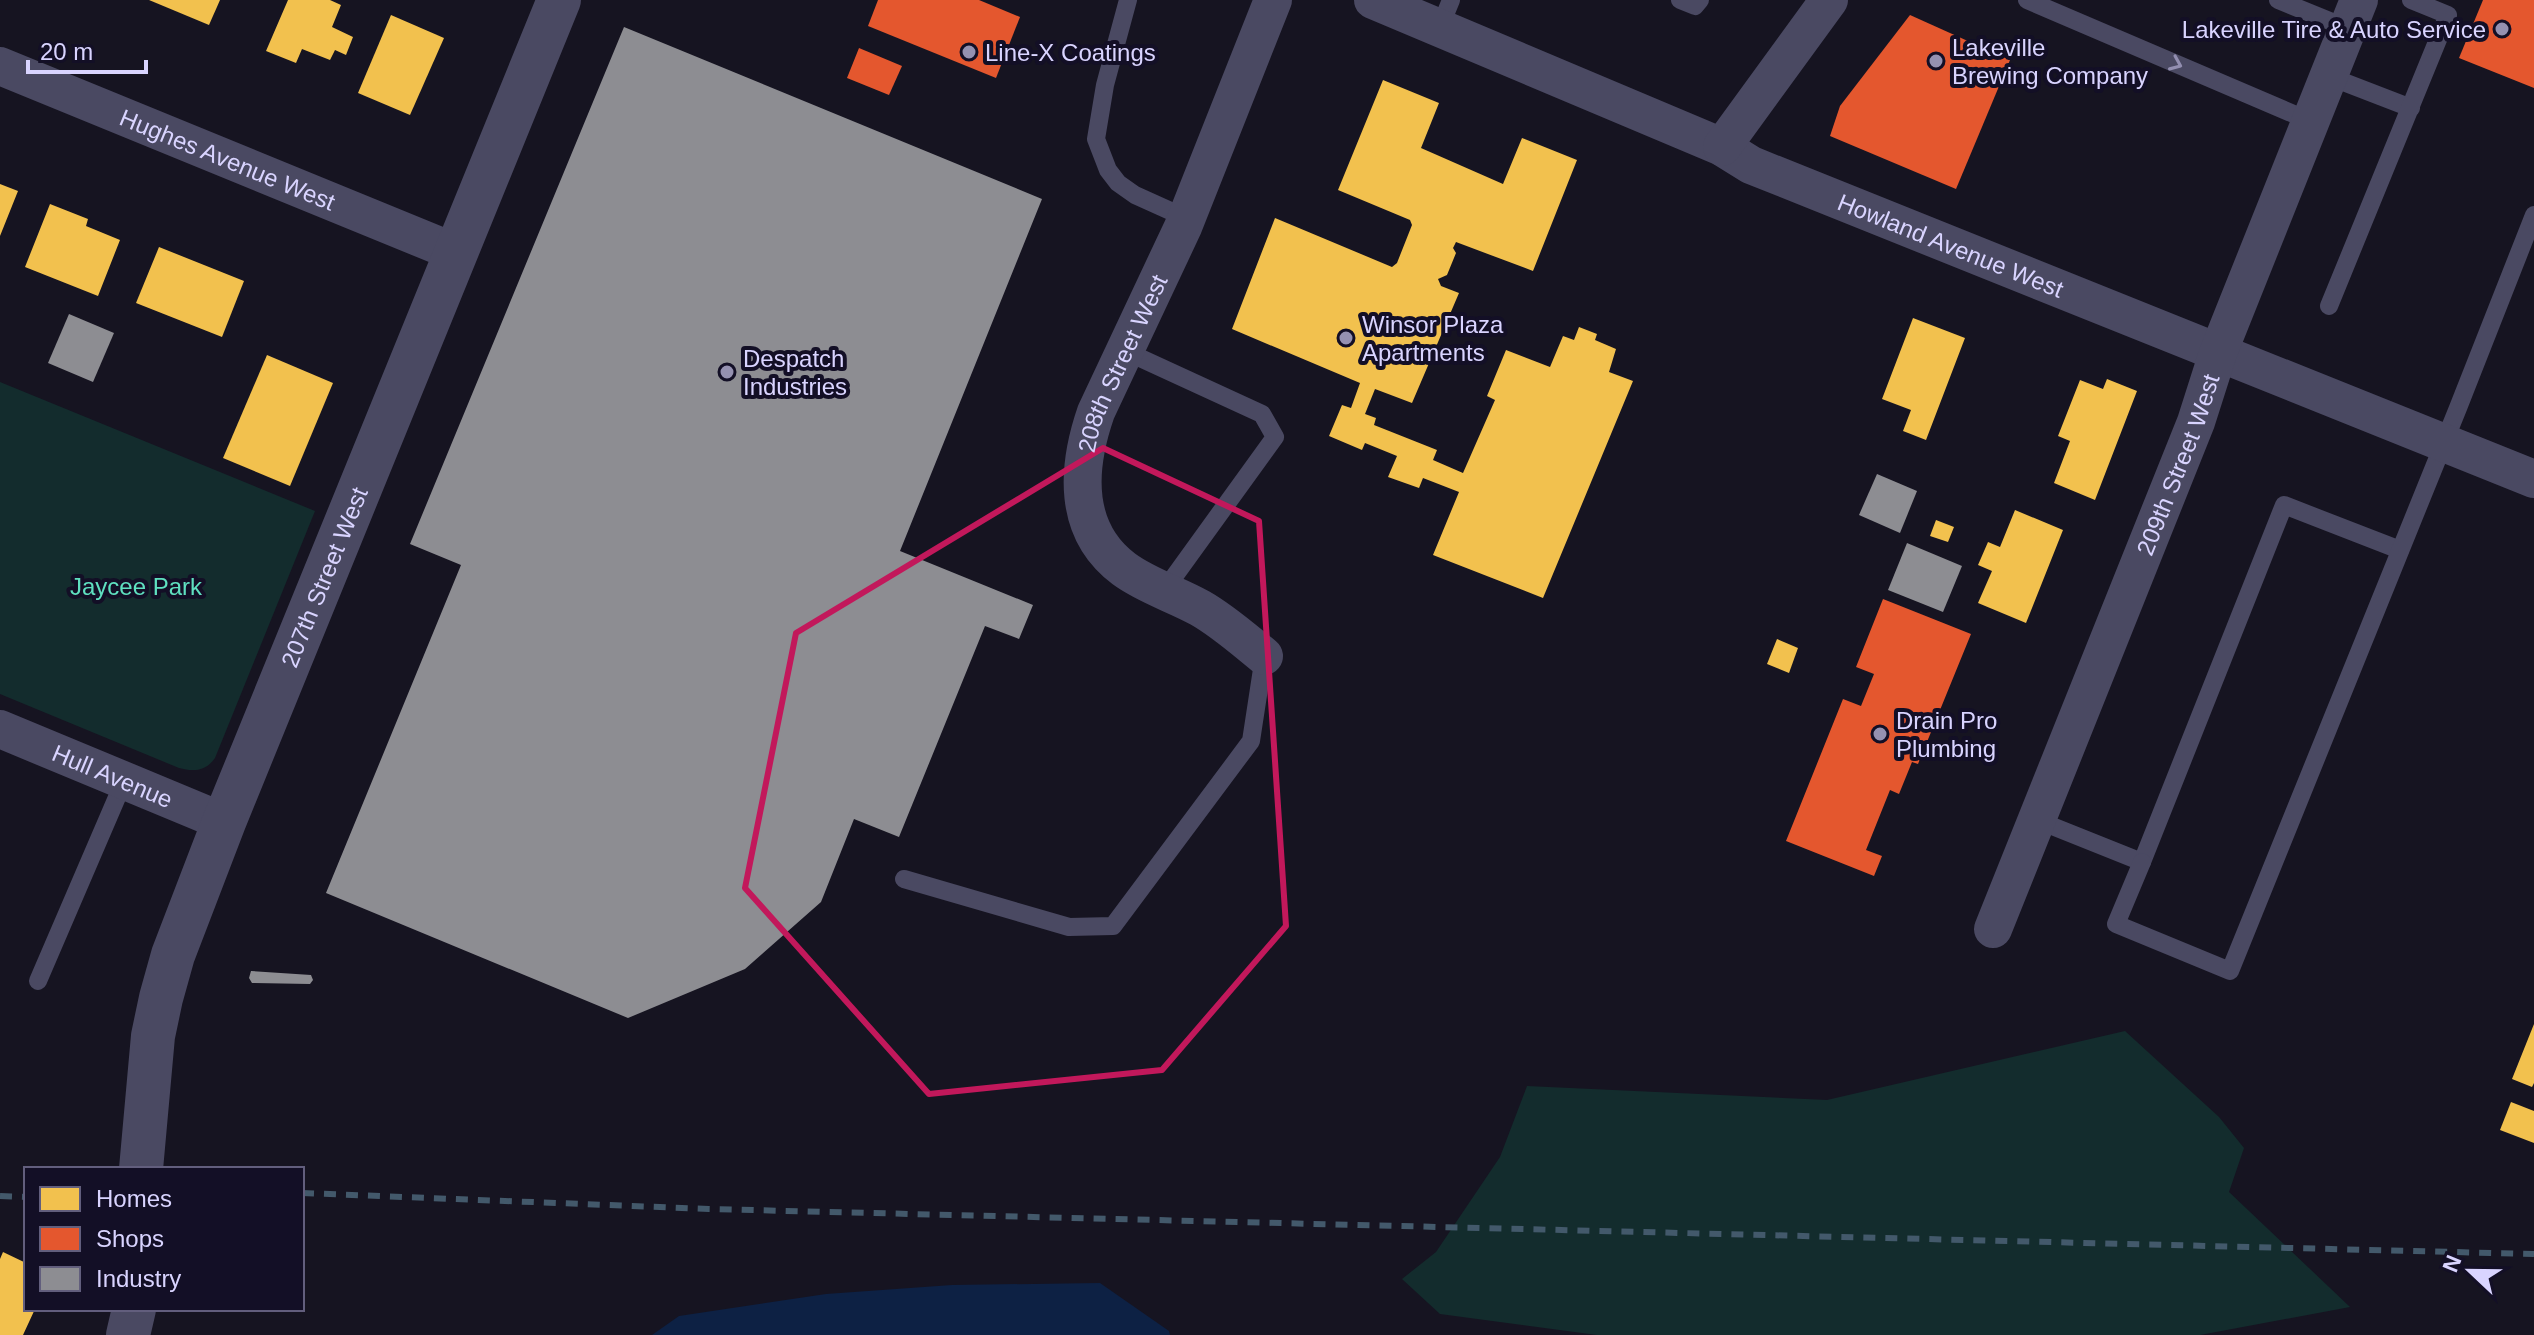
<svg xmlns="http://www.w3.org/2000/svg" width="2534" height="1335" viewBox="0 0 2534 1335" font-family="Arial,sans-serif">
<rect width="100%" height="100%" fill="#161421"/>
<!-- green -->
<g fill="#132c2d">
<path d="M0 382 315 511 215 758C206 771 194 772 179 768L0 694Z"/>
<polygon points="2125,1031 2219,1117 2244,1148 2229,1192 2350,1307 2200,1335 1597,1335 1440,1314 1402,1279 1436,1252 1500,1157 1527,1086 1827,1100"/>
</g>
<!-- water -->
<polygon fill="#0d2144" points="1100,1283 1169,1331 1170,1335 652,1335 679,1316 826,1294 952,1285"/>
<!-- homes -->
<g fill="#f2c14e">
<polygon points="149,0 220,0 209,25"/>
<polygon points="288,0 330,0 341,5 332,27 353,37 346,55 335,50 330,60 302,49 296,63 266,51"/>
<polygon points="391,15 444,38 410,115 358,93"/>
<polygon points="1383,80 1439,103 1421,148 1503,184 1522,138 1577,160 1533,271 1456,242 1453,248 1456,253 1447,275 1438,279 1441,286 1459,293 1412,403 1375,389 1365,414 1376,418 1374,425 1437,450 1433,460 1463,473 1495,400 1487,396 1506,350 1550,367 1563,336 1574,340 1579,327 1597,334 1595,340 1616,349 1609,372 1633,381 1543,598 1433,555 1459,492 1423,478 1419,488 1388,477 1397,456 1365,443 1362,450 1329,436 1342,405 1351,408 1360,383 1232,329 1275,218 1392,267 1397,263 1412,225 1410,220 1338,190"/>
<polygon points="0,184 18,191 0,236"/>
<polygon points="50,204 88,219 86,226 120,240 98,296 25,267"/>
<polygon points="159,247 244,281 222,337 136,303"/>
<polygon points="1913,318 1965,338 1926,440 1903,431 1911,410 1882,399"/>
<polygon points="267,355 333,383 290,486 223,458"/>
<polygon points="2107,379 2137,391 2095,500 2054,483 2070,441 2058,436 2080,380 2103,389"/>
<polygon points="2015,510 2063,530 2026,623 1978,603 1992,571 1978,565 1988,542 2000,547"/>
<polygon points="1936,520 1954,527 1948,542 1930,536"/>
<polygon points="1777,639 1798,648 1789,673 1767,664"/>
<polygon points="2534,1024 2534,1083 2532,1087 2512,1079"/>
<polygon points="2511,1102 2534,1111 2534,1143 2500,1130"/>
<polygon points="3,1252 26,1263 26,1309 35,1309 23,1335 0,1335 0,1259"/>
</g>
<!-- shops -->
<g fill="#e4572e">
<polygon points="878,0 979,0 1020,17 996,78 868,26"/>
<polygon points="2483,0 2534,0 2534,88 2459,58"/>
<polygon points="1910,15 2010,60 1956,189 1830,136 1840,106"/>
<polygon points="859,48 902,66 889,95 847,78"/>
<polygon points="1883,599 1971,634 1918,764 1912,762 1899,794 1890,790 1866,850 1882,856 1874,876 1786,841 1843,699 1861,706 1874,674 1856,667"/>
</g>
<!-- industry -->
<g fill="#8d8d92">
<polygon points="624,27 1042,199 900,551 1033,605 1019,639 985,626 899,837 854,819 821,902 745,969 628,1018 326,893 461,565 410,544"/>
<polygon points="69,314 114,333 93,382 48,363"/>
<polygon points="1877,474 1917,491 1900,533 1859,515"/>
<polygon points="1907,543 1962,566 1943,612 1888,590"/>
<polygon points="251,971 311,975 313,980 310,984 252,983 249,978"/>
</g>
<g fill="none" stroke-linecap="round" stroke-linejoin="round">
<!-- service -->
<g stroke="#4a4962" stroke-width="18">
<polyline points="1128,0 1105,85 1096,139 1108,170 1118,183 1135,195 1186,218"/>
<polyline points="1680,0 1695,6 1700,0"/>
<polyline points="2027,0 2310,121"/>
<polyline points="2278,0 2347,28"/>
<polyline points="1440,27 1451,0"/>
<polyline points="2328,76 2411,108"/>
<polyline points="2329,306 2448,15 2411,0"/>
<polyline points="1125,351 1262,414 1275,437 1163,592"/>
<polyline points="2037,820 2142,862 2284,505 2400,550"/>
<polyline points="2142,862 2116,924 2230,971 2458,408 2534,215"/>
<polyline points="904,879 1069,927 1113,926 1251,741 1264,656"/>
<polyline points="38,981 124,781"/>
</g>
<!-- minor -->
<g stroke="#4a4962" stroke-width="38">
<path id="s1" d="M1373 0 1722 147 1751 165 2534 479"/>
<path id="s2" d="M0 66 457 253"/>
<polyline points="1722,147 1829,0"/>
<path id="s3" d="M1264 656C1243 639 1223 621 1200 608 1175 594 1147 586 1124 569 1072 530 1077 467 1096 412L1183 227 1273 0"/>
<path id="s4" d="M0 729 224 822"/>
<path id="s5" d="M1993 929 2196 422 2218 353 2359 0"/>
</g>
<!-- tertiary -->
<g stroke="#4a4962" stroke-width="44">
<path id="s6" d="M141 1169 153 1036 161 998 173 955 224 822 559 0"/>
<polyline points="128,1335 134,1309"/>
</g>
<!-- rail -->
<g stroke="#43596b" stroke-width="6" stroke-dasharray="12 10" stroke-linecap="butt">
<polyline points="302,1193 709,1209 2534,1254"/>
<polyline points="0,1196 26,1197"/>
</g>
</g>
<!-- one-way arrows -->
<defs><path id="oneway-chevron" d="M-2-3.5L2.5 0L-2 3.5" fill="none" stroke-width="1.6" stroke-linecap="round" stroke-linejoin="round" transform="scale(2)"/></defs>
<use stroke="#928eb0" href="#oneway-chevron" transform="translate(2176 64) rotate(23)"/>
<!-- marked area -->
<path fill="none" stroke="#c2185b" stroke-width="6" stroke-linejoin="round" d="M1103 448 1259 521 1286 926 1162 1070 929 1094 745 888 796 633Z"/>
<!-- markers -->
<g fill="#9591b1" stroke="#130f26" stroke-width="3">
<circle cx="2502" cy="29" r="8"/>
<circle cx="969" cy="52" r="8"/>
<circle cx="1936" cy="61" r="8"/>
<circle cx="1346" cy="338" r="8"/>
<circle cx="727" cy="372" r="8"/>
<circle cx="1880" cy="734" r="8"/>
</g>
<g text-anchor="middle" dominant-baseline="central" stroke-width="8" stroke-linejoin="round" paint-order="stroke">
<!-- poi labels -->
<g font-size="24" fill="#d9d4ff" stroke="#130f26" text-anchor="start">
<text x="2486" y="29" text-anchor="end">Lakeville Tire &amp; Auto Service</text>
<text x="1952" y="47">Lakeville<tspan x="1952" dy="28">Brewing Company</tspan></text>
<text x="985" y="52">Line-X Coatings</text>
<text x="1362" y="324">Winsor Plaza<tspan x="1362" dy="28">Apartments</tspan></text>
<text x="743" y="358">Despatch<tspan x="743" dy="28">Industries</tspan></text>
<text x="1896" y="720">Drain Pro<tspan x="1896" dy="28">Plumbing</tspan></text>
</g>
<!-- street labels -->
<g font-size="24" fill="#d9d4ff" stroke="#130f26">
<text stroke="none"><textPath href="#s2" startOffset="246">Hughes Avenue West</textPath></text>
<text stroke="none"><textPath href="#s1" startOffset="628">Howland Avenue West</textPath></text>
<text stroke="none"><textPath href="#s3" startOffset="392">208th Street West</textPath></text>
<text stroke="none"><textPath href="#s5" startOffset="500">209th Street West</textPath></text>
<text stroke="none"><textPath href="#s6" startOffset="624">207th Street West</textPath></text>
<text stroke="none"><textPath href="#s4" startOffset="122">Hull Avenue</textPath></text>
</g>
<!-- park labels -->
<g font-size="24" fill="#5fe0c0" stroke="#130f26">
<text x="136" y="586">Jaycee Park</text>
</g>
</g>
<!-- legend -->
<rect x="24" y="1167" width="280" height="144" fill="#130f26" stroke="#625e7d" stroke-width="2"/>
<rect x="40" y="1187" width="40" height="24" fill="#f2c14e" stroke="#625e7d" stroke-width="2"/>
<text x="96" y="1207" font-size="24" fill="#d9d4ff">Homes</text>
<rect x="40" y="1227" width="40" height="24" fill="#e4572e" stroke="#625e7d" stroke-width="2"/>
<text x="96" y="1247" font-size="24" fill="#d9d4ff">Shops</text>
<rect x="40" y="1267" width="40" height="24" fill="#8d8d92" stroke="#625e7d" stroke-width="2"/>
<text x="96" y="1287" font-size="24" fill="#d9d4ff">Industry</text>
<!-- north arrow -->
<g transform="translate(2470 1271) rotate(292)" stroke="#130f26" stroke-width="6" paint-order="stroke">
<path d="M0-6L14 30L0 20L-14 30Z" fill="#d9d4ff"/>
<text y="-12" font-size="22" font-weight="bold" text-anchor="middle" fill="#d9d4ff">N</text>
</g>
<!-- scale -->
<path d="M28 60v12h118v-12" fill="none" stroke="#d9d4ff" stroke-width="4"/>
<text x="40" y="60" font-size="24" fill="#d9d4ff" stroke="#130f26" stroke-width="6" paint-order="stroke">20 m</text>
</svg>
